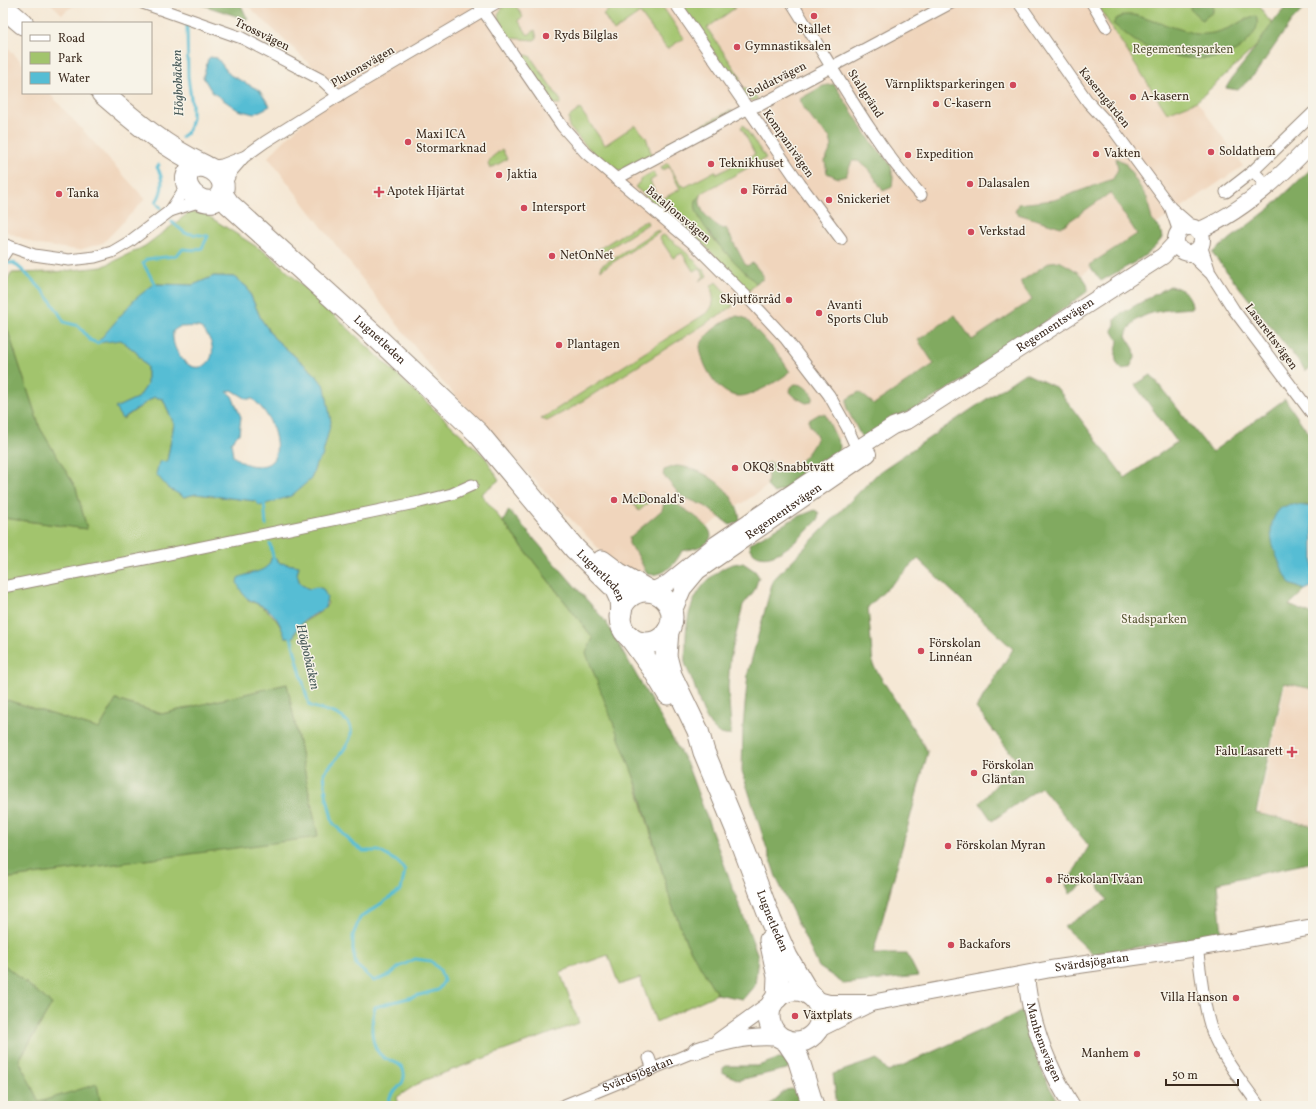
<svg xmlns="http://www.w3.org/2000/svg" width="1316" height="1109" viewBox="0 0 1316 1109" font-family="Vollkorn,serif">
<rect width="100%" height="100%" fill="#f7f3e8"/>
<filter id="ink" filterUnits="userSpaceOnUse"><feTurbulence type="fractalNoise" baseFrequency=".025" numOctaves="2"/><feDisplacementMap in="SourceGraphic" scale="8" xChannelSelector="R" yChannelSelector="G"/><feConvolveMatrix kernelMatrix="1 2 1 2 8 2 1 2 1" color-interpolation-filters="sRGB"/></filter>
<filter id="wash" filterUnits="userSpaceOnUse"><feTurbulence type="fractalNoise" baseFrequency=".012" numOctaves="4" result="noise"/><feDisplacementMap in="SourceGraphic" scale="16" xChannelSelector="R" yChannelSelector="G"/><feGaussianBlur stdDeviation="0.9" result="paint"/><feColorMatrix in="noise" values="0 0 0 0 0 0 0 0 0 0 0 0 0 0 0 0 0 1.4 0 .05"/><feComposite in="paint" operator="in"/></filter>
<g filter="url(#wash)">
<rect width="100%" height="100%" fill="#f5e8d5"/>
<!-- built -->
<g fill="#f0d5bc">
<polygon points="50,3 77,3 62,14"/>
<polygon points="245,3 1096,3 1167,113 1197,101 1243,166 628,580 438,377 268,157 336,89"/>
<polygon points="3,42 23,64 23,93 49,93 145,199 103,243 79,250 38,245 3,230"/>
<polygon points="1287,677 1313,683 1313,832 1257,821"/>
</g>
<!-- green -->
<g fill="#a2c46d" stroke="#6e7746" fill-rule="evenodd">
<polygon points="506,3 520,3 516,6 523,17 518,20 528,35 535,30 537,38 534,40 509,38 500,24 498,14"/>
<polygon points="618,3 660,3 684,38 667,49 640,13 614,31 603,14"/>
<polygon points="680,3 728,3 735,8 707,28 741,78 737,82 738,85 753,93 758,99 753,101 745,98"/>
<polygon points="1096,3 1258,3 1267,18 1277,27 1197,101 1167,113"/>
<polygon points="526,55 530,56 561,101 560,104 553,104 524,60 524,56"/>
<path d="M580 109 605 145 635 125 646 137 652 156C643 160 630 171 621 171 607 171 578 137 569 127V117Z"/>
<polygon points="729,111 733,111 665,147 666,144"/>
<polygon points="743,125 766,158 702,193 696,200 711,237 756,283 749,291 703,244 635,187 644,177 653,172 656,177 650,181 659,201 680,189 669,167 662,170 661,167 668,163 681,186 683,185 685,187 715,171 717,174 755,154 741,127"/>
<polygon points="502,149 507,159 490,169 488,164 491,158"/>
<path d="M190 212 205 214 271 256 486 458 499 480 481 494 593 638 671 902 687 944 717 994 656 1022 640 978 619 985 608 955 560 972 579 1023 422 1081 397 1097 399 1106H101L97 1085 39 1102 19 1061 52 1004 3 964V879L318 836 287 684 162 714 116 700 99 729 7 700 3 705V518L87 529 76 488 40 428 3 316V290L11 273 54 272 102 267 145 246ZM214 276 234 277 247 287 261 319 274 338 315 374 322 457 316 464 311 479 260 505 255 501 196 494 184 497 167 461 174 424 163 399 154 397 123 419 115 408 139 397 147 385V367L136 352 121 340 154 284 193 285ZM275 558 280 563 299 566 297 574 300 584 309 589 317 587 328 603C321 618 299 617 294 637H286C276 617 269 608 248 600V573C258 574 269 569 271 559Z"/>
<polygon points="647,221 648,224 594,258 591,254 637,225"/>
<polygon points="656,231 660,232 601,270 601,266"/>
<path d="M663 235C671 238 706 269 707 276L699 281 704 276 700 268 693 271 682 253 673 258 659 237Z"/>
<path d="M716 282 733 301 732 307 573 407 547 421 541 419 708 312C717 302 712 297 711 286Z"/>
<polygon points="642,492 649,502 639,511 631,501"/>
</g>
<!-- forest -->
<g fill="#81aa60" stroke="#5e6a3f">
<polygon points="197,3 240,3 248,20"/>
<polygon points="1191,3 1213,3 1213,12 1202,20 1190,9"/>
<path d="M1290 3H1309L1291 22 1255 74 1238 90 1226 88C1233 75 1242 66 1250 55 1263 38 1274 18 1290 3Z"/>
<path d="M1124 15H1134L1196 34C1209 35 1221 32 1233 26 1241 22 1247 17 1256 16 1260 27 1254 34 1247 42 1224 70 1162 58 1135 41 1128 36 1121 30 1113 24L1116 19Z"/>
<polygon points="834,84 872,143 884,156 891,166 893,177 892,187 883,191 869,169 858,161 852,161 846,176 838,178 827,173 825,161 832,146 830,138 815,123 803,108 800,99 823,86"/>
<path d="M1116 158 1125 163 1147 198 1152 220 1160 228 1162 238C1149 258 1121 269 1101 281L1089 265 1137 234 1110 193 1061 227 1018 214 1015 212 1018 204 1054 200 1113 179 1118 169Z"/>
<polygon points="1313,167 1313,366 1306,371 1212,253 1269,209"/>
<path d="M702 193C701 196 699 200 700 203 701 214 714 224 723 229L726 228 746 266 753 263 763 275V279L756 283C743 270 689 220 696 201 697 198 700 196 702 193Z"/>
<path d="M1059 261C1070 267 1089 276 1088 291L971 376 864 438 861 436 847 409V399L859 392 874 404 934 364 918 340 955 315 972 340 1032 300 1020 282 1050 262Z"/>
<path d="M1170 286C1182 288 1192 295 1192 308 1170 310 1133 309 1126 336L1134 349 1135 358 1130 367 1123 370C1111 361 1117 352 1118 340L1112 330 1115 325V319L1122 313Z"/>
<polygon points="3,316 40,428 76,488 87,529 3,518"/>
<path d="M737 316 745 318 779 355 790 372C780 380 753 396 740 396 718 397 701 364 700 346 706 332 723 321 737 316Z"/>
<polygon points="1025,373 1057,388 1125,478 1177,442 1135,385 1151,375 1212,452 1285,399 1313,440 1313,507 1305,505 1290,584 1305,590 1289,605 1313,615 1313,689 1284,683 1256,813 1313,826 1313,862 1217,883 1222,934 1093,954 1064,927 1107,900 1093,877 1070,894 1066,885 1089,846 1041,787 992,821 980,803 1017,761 976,708 1013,649 918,559 868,607 873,665 928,752 873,954 907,954 918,976 844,984 819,967 776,877 742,771 743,727 748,673 773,580 879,472"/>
<path d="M795 384C804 384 809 390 813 397L811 402 806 403 795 397 790 392V387Z"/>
<path d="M819 414H825L840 446 839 454C819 468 798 487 774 493L767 486 768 475 764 465 769 462C775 464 781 468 788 467 800 466 814 447 817 436L809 424V420Z"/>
<path d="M676 466C704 467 739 492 740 522L730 525 705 506 681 496 663 475 664 470Z"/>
<path d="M668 499C692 514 743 541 682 551 675 564 665 577 647 574L637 554 629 544V538L662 510 664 503Z"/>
<polygon points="509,510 606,622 687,764 758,956 755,985 743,999 717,994 687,944 671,902 639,790 586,653 593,638 503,522"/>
<path d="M815 510 819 513 818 520C804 534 768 573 750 549L749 544 795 518Z"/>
<path d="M743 563 755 571 759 577 754 591 743 605 730 659 728 688 731 727 730 735C707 738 699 699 693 682 691 676 686 668 685 662 684 657 686 652 686 647 685 618 692 592 715 574 724 567 731 563 743 563Z"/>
<polygon points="287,684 318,837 3,879 3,705 7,700 99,729 116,700 162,714"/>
<polygon points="3,964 52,1004 19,1060 39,1102 97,1084 101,1106 3,1106"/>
<path d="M1023 1011C1034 1048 1039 1073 1061 1106H837L833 1074 877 1059 888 1072Z"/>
<polygon points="777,1059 787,1059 791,1065 787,1069 739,1080 723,1073 723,1068 726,1066 758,1066"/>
<polygon points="792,1089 801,1100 803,1106 768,1106 786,1090"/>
</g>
<!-- water -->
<g fill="#56bdd4" stroke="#487479" fill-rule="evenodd">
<polygon points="210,57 217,58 230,75 259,90 270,106 254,114 238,110 212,92 203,77 208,59"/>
<path d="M214 276 234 277 247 287 261 319 274 338 315 374 325 387 331 422 322 457 316 464 311 479 291 496 260 506 255 501 196 494 184 497 168 488 156 474 159 462 167 461 174 424 163 399 154 397 122 419 115 408 139 397 147 385V367L136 352 121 340 97 343 135 299 154 284 193 285ZM179 327C185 327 192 326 198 327 203 328 205 332 207 335 223 358 200 379 183 360 175 351 172 342 173 331ZM232 390 247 399H253C257 403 261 407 264 411 274 424 288 464 260 466 248 466 242 463 233 456L231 442 239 434 241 417 232 396 227 392Z"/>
<path d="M1290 504 1313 507V586L1305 590 1290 584C1280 564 1260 531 1279 510 1281 507 1287 506 1290 504Z"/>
<path d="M271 558H275L280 563 299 566 297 574 300 584 309 589 317 587 323 589 327 597 325 608C313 616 297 621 294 637H285C282 629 279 621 273 614 259 599 246 607 237 582L238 578C250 572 269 573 271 558Z"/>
</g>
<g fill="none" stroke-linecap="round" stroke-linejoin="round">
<!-- stream -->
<g stroke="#56bdd4" stroke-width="3">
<polyline points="182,137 189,130 192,118 192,105 188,77 187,25"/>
<path d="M159 165 157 167C164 179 164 190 156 202L161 208"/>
<path d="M9 263H14C37 283 49 295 64 322L79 326 90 340 97 343 101 341"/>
<polyline points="156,286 143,263 147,259 175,256 183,249 196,250 202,248 208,236 185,233 172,222"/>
<polyline points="264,501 266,525"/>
<polyline points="270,544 274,561"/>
<path d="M290 633 309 705C318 710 329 710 338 715 369 730 338 756 324 773L326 794 333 823 352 843 363 851H379L398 862 405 871 401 890 360 918 353 935V950L356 965 374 981 390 975 399 967 415 959 431 961 440 970 444 981 438 990 375 1007C371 1021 369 1047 383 1057 390 1062 403 1062 404 1073 406 1084 395 1089 390 1097 389 1099 389 1103 389 1106"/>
</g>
</g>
</g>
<g filter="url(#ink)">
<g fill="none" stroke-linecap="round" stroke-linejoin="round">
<defs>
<g id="street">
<polyline points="143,3 242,38 322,80 339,96"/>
<polyline points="478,3 562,126 586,153 695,245 749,299 785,338 829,395 847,427 857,449"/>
<polyline points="675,3 800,184 841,239"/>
<path d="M792 3C833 67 870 139 921 195"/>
<polyline points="1019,3 1088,102 1113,129 1171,208 1194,228"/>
<polyline points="1092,3 1106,27"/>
<polyline points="208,167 222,165 243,157"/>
<polyline points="1253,171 1267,186"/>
<polyline points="616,179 747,109 762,104 951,3"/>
<polyline points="225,186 231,172 244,157 265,142 343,93 496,3"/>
<polyline points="1226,192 1253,171 1313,113"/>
<polyline points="1171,209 1179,232"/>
<polyline points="170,211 201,201"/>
<polyline points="3,244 34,255 69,260 95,257 112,252 129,242 170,211 187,185"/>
<polyline points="1201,245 1209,269"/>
<polyline points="1189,253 1211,274 1234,310 1313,415"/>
<polyline points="3,256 9,247"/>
<polyline points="3,587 159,556 420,502 452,494 472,485"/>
<path d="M1197 948C1202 977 1203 1011 1215 1039 1226 1063 1244 1084 1259 1106"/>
<polyline points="649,1058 653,1069"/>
<path id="s1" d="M562 1106 696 1051"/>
</g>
<g id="secondary">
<circle cx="1189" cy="240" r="13"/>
<path d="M1198 231C1242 212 1281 177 1313 142"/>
<path id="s2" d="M652 591 668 583 716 544 840 460 893 426 909 420 1163 256 1176 242"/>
<path id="s3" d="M672 615 683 589 698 571 868 454"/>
<path id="s4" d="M1026 975C1030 1022 1047 1066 1072 1106"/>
<path id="s5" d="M814 999 829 1003H871L1051 969 1197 948 1313 927"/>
<polyline points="817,1030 869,1004"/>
<polyline points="719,1041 773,1002"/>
<path d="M696 1051C724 1041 751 1035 780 1038"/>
</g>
<g id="highway">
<polyline points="3,7 23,24"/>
<path d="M102 93C133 120 167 149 205 166"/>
<path d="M199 166C218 166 234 189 214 201 190 205 174 172 199 166Z"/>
<path id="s6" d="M222 194 229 204 374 335 478 433 575 549 615 588 620 599 621 613"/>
<polyline points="602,561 618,573 649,591"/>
<circle cx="646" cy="617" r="26"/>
<path id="s7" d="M668 631 666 656 671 675 698 731 704 752 739 836 771 921 787 957 809 994"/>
<polyline points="629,636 653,669 668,694"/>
<polyline points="770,940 778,977 777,998"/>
<circle cx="795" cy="1016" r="26"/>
<polyline points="786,1040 798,1058 813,1106"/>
</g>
</defs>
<!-- street casing -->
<use href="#street" stroke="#98897a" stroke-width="13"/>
<!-- secondary casing -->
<use href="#secondary" stroke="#98897a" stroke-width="18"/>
<!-- highway casing -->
<use href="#highway" stroke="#98897a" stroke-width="23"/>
<!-- street -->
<use href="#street" stroke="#fff" stroke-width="11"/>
<!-- secondary -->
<use href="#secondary" stroke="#fff" stroke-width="16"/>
<!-- highway -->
<use href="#highway" stroke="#fff" stroke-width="21"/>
</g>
</g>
<!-- markers -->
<g fill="#d1495b" stroke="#f7f3e8" stroke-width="1.5">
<circle cx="814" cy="16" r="4"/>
<circle cx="546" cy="36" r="4"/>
<circle cx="737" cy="47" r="4"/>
<circle cx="1013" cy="85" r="4"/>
<circle cx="1133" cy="97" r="4"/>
<circle cx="936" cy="104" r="4"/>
<circle cx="408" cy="142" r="4"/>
<circle cx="1211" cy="152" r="4"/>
<circle cx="1096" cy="154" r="4"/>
<circle cx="908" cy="155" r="4"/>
<circle cx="711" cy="164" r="4"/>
<circle cx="499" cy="175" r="4"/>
<circle cx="970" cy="184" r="4"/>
<circle cx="744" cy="191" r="4"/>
<path d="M377 186h4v4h4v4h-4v4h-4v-4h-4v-4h4z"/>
<circle cx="59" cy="194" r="4"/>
<circle cx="829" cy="200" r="4"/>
<circle cx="524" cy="208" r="4"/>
<circle cx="971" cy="232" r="4"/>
<circle cx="552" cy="256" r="4"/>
<circle cx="789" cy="300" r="4"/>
<circle cx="819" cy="313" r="4"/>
<circle cx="559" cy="345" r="4"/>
<circle cx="735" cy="468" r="4"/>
<circle cx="614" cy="500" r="4"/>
<circle cx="921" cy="651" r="4"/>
<path d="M1290 746h4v4h4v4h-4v4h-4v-4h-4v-4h4z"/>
<circle cx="974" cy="773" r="4"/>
<circle cx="948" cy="846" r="4"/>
<circle cx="1049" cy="880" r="4"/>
<circle cx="951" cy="945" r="4"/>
<circle cx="1236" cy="998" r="4"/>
<circle cx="795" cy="1016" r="4"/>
<circle cx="1137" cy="1054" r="4"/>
</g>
<g text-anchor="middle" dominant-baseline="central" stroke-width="3" stroke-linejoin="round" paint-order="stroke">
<!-- poi labels -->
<g font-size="12" fill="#3b2a1e" stroke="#f7f3e8" text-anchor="start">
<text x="814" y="30" text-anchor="middle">Stallet</text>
<text x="554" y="36">Ryds Bilglas</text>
<text x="745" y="47">Gymnastiksalen</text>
<text x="1005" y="85" text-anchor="end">Värnpliktsparkeringen</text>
<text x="1141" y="97">A-kasern</text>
<text x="944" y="104">C-kasern</text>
<text x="416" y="135">Maxi ICA<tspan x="416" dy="14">Stormarknad</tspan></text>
<text x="1219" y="152">Soldathem</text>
<text x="1104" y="154">Vakten</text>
<text x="916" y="155">Expedition</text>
<text x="719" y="164">Teknikhuset</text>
<text x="507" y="175">Jaktia</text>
<text x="978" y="184">Dalasalen</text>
<text x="752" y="191">Förråd</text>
<text x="387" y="192">Apotek Hjärtat</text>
<text x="67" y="194">Tanka</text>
<text x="837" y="200">Snickeriet</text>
<text x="532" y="208">Intersport</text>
<text x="979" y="232">Verkstad</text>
<text x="560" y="256">NetOnNet</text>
<text x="781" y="300" text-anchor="end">Skjutförråd</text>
<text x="827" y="306">Avanti<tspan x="827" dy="14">Sports Club</tspan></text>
<text x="567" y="345">Plantagen</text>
<text x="743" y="468">OKQ8 Snabbtvätt</text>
<text x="622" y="500">McDonald's</text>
<text x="929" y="644">Förskolan<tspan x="929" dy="14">Linnéan</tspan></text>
<text x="1283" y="752" text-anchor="end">Falu Lasarett</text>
<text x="982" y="766">Förskolan<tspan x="982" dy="14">Gläntan</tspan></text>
<text x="956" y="846">Förskolan Myran</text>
<text x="1057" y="880">Förskolan Tvåan</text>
<text x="959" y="945">Backafors</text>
<text x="1228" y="998" text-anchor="end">Villa Hanson</text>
<text x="803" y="1016">Växtplats</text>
<text x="1129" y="1054" text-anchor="end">Manhem</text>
</g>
<!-- street labels -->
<g font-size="12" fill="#3b2a1e" stroke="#f7f3e8">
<text transform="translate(262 35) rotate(26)">Trossvägen</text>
<text transform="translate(363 67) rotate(-30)">Plutonsvägen</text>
<text transform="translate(777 80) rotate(-27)">Soldatvägen</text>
<text transform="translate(865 94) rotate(57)">Stallgränd</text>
<text transform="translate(1104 98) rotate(51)">Kaserngården</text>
<text transform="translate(788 144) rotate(55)">Kompanivägen</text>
<text transform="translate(678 215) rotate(40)">Bataljonsvägen</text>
<text stroke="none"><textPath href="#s2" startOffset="484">Regementsvägen</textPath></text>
<text transform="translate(1271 337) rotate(53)">Lasarettsvägen</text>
<text stroke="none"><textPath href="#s6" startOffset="215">Lugnetleden</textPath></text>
<text stroke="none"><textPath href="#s3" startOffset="156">Regementsvägen</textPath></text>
<text stroke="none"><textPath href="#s6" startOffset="539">Lugnetleden</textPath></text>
<text stroke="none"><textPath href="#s7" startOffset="311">Lugnetleden</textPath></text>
<text stroke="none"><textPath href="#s5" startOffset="282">Svärdsjögatan</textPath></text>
<text stroke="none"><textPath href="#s4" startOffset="70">Manhemsvägen</textPath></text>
<text stroke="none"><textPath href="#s1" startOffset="82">Svärdsjögatan</textPath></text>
</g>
<!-- park labels -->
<g font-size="12" fill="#5a5836" stroke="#f7f3e8">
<text x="1183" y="50">Regementesparken</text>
<text x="1154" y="620">Stadsparken</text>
</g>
<!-- water labels -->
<g font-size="13" font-style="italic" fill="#435655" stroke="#f7f3e8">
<text transform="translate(179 83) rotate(-92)">Högbobäcken</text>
<text transform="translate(307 657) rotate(77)">Högbobäcken</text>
</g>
</g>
<!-- margin -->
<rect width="1316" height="1109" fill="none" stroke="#f7f3e8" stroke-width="16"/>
<!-- legend -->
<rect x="22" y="22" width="130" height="72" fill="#f7f3e8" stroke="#aca397"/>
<rect x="30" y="35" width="20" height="6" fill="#ffffff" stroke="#aca397"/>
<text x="58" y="42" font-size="12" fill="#3b2a1e">Road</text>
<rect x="30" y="52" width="20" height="12" fill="#a2c46d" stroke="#aca397"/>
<text x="58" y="62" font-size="12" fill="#3b2a1e">Park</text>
<rect x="30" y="72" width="20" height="12" fill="#56bdd4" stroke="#aca397"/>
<text x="58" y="82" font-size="12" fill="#3b2a1e">Water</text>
<!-- scale -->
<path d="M1166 1079v6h72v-6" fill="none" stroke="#3b2a1e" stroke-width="2"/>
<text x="1172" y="1079" font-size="12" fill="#3b2a1e" stroke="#f7f3e8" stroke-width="3" paint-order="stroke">50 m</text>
</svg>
